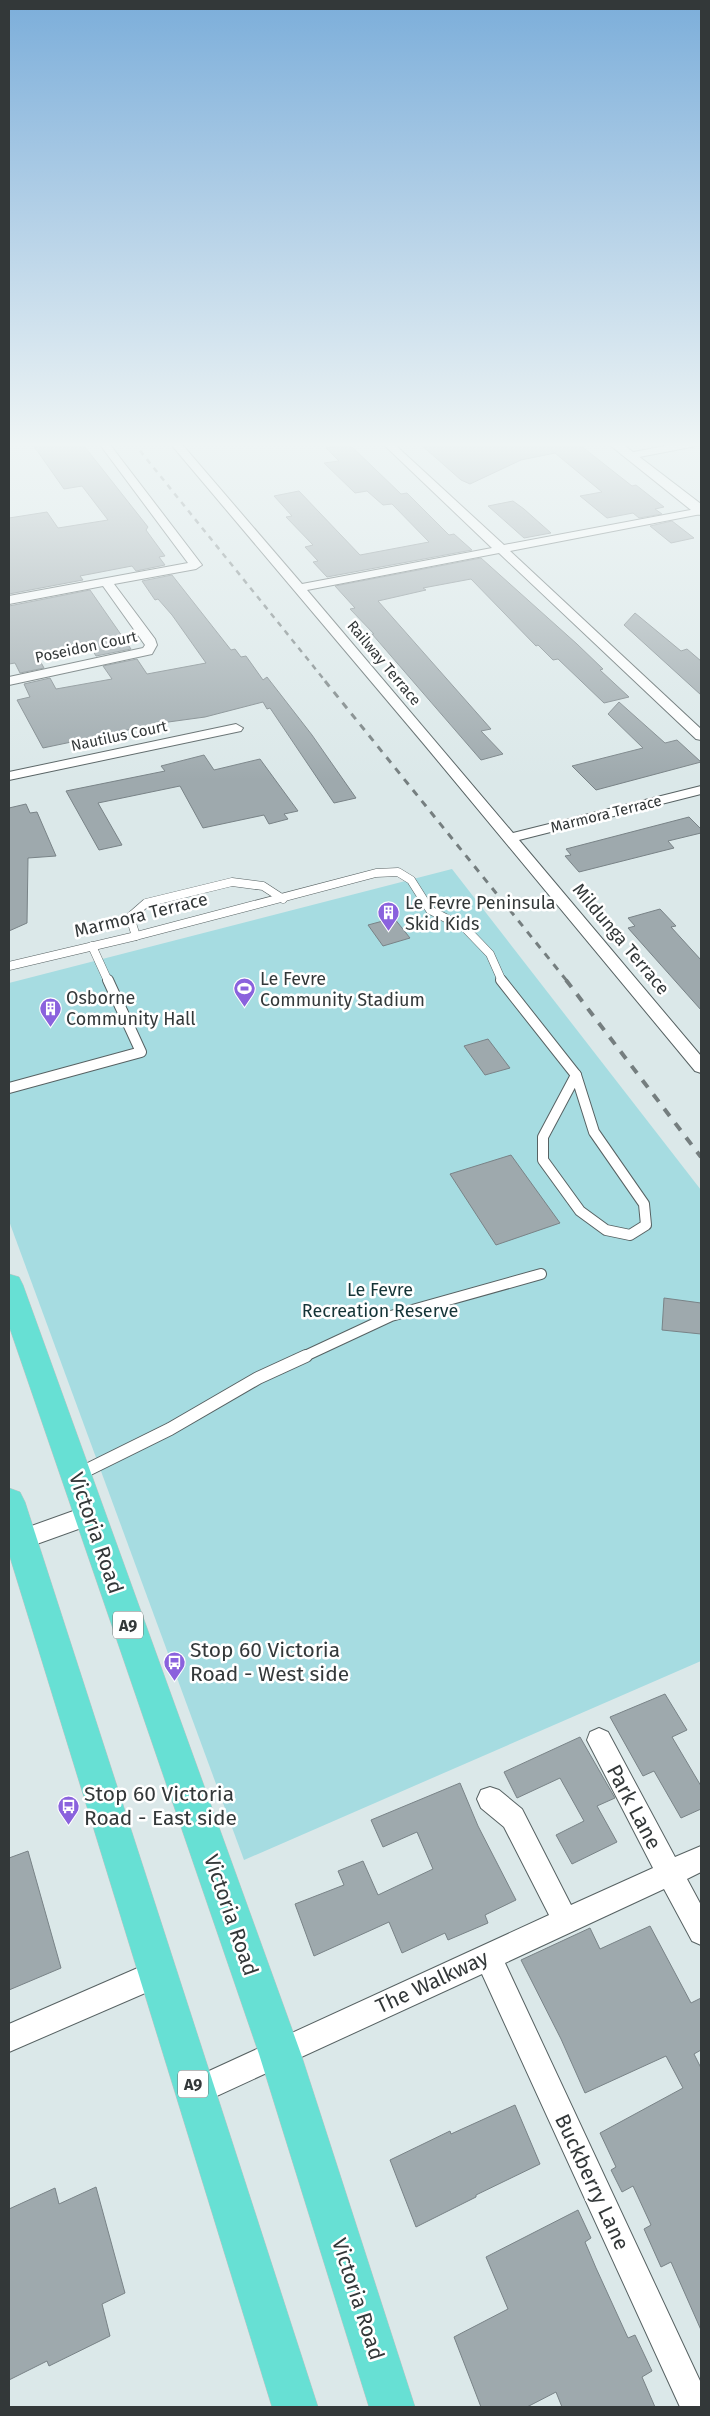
<svg xmlns="http://www.w3.org/2000/svg" width="710" height="2416" viewBox="0 0 710 2416" font-family="'Fira Sans',sans-serif">
<rect width="100%" height="100%" fill="#dbe8e9"/>
<!-- green -->
<polygon fill="#a6dce1" points="452,869 701,1190 701,1661 244,1860 9,1221 9,983"/>
<!-- building -->
<g fill="#9ea9ad" stroke="#798387">
<polygon points="31,442 81,442 148,527 146,530 165,556 159,557 165,565 136,571 132,566 80,576 83,580 9,594 9,518 47,512 58,528 108,520 82,486 64,489"/>
<polygon points="418,442 576,442 632,486 636,485 664,507 655,509 662,514 639,518 633,513 607,518 580,496 602,492 555,453 521,460 470,484 461,480"/>
<polygon points="349,444 401,494 407,493 449,535 454,534 472,550 327,577 313,562 318,561 305,547 313,545 286,517 292,516 274,496 299,491 360,555 429,542 392,504 383,505 367,491 355,493 324,463 339,461 326,448"/>
<polygon points="513,501 524,509 551,533 524,538 488,506"/>
<polygon points="672,521 694,538 671,543 650,526"/>
<polygon points="481,558 577,644 603,669 600,670 629,697 604,703 558,659 553,660 538,645 536,646 471,579 423,588 426,590 378,601 491,729 481,731 503,754 481,760 372,634 374,634 350,609 355,608 335,586"/>
<polygon points="172,575 231,650 235,649 241,657 246,656 263,680 267,677 312,735 356,798 334,803 270,708 267,709 263,702 205,717 161,723 43,748 17,700 30,697 24,684 50,678 56,689 112,679 103,666 137,659 147,674 206,663 172,615 158,599 155,600 142,581"/>
<polygon points="90,590 131,649 96,656 90,646 38,657 44,668 20,673 15,663 9,664 9,606"/>
<polygon points="635,613 681,651 687,649 701,661 701,695 624,625"/>
<polygon points="619,702 665,743 677,740 701,762 596,790 572,766 643,748 608,714"/>
<polygon points="204,755 214,770 260,759 298,811 284,814 288,819 269,824 264,815 203,828 180,786 98,803 122,845 99,850 66,791 165,771 161,766"/>
<polygon points="26,804 30,813 37,812 56,856 28,858 27,923 9,931 9,808"/>
<polygon points="689,817 701,829 701,833 668,841 674,848 579,872 565,856 571,855 566,849"/>
<polygon points="660,909 676,926 671,927 701,960 701,1010 628,928 635,926 628,918"/>
<polygon points="394,918 410,938 383,946 368,925"/>
<polygon points="488,1039 510,1068 485,1075 464,1046"/>
<polygon points="511,1155 560,1223 496,1245 450,1174"/>
<polygon points="664,1298 701,1303 701,1334 662,1330"/>
<polygon points="665,1694 687,1730 672,1737 701,1786 701,1809 681,1818 654,1771 643,1776 610,1717"/>
<polygon points="580,1737 615,1798 597,1806 617,1842 572,1864 556,1835 584,1821 560,1778 517,1798 504,1772"/>
<polygon points="460,1783 478,1826 516,1900 485,1915 488,1923 448,1940 445,1933 402,1953 389,1922 314,1956 295,1904 344,1885 338,1871 363,1861 378,1895 433,1869 417,1832 383,1847 371,1820"/>
<polygon points="28,1851 61,1968 9,1990 9,1858"/>
<polygon points="650,1926 691,2003 701,1998 701,2050 694,2054 701,2068 701,2330 671,2262 661,2267 644,2229 651,2225 633,2186 622,2192 611,2170 616,2167 600,2133 683,2088 666,2056 585,2093 561,2039 521,1960 590,1928 600,1949"/>
<polygon points="515,2105 540,2164 476,2195 476,2197 416,2227 390,2160 450,2131 451,2134"/>
<polygon points="96,2187 125,2293 102,2304 110,2336 49,2366 47,2361 9,2380 9,2209 55,2188 59,2204"/>
<polygon points="578,2210 591,2238 585,2242 596,2268 628,2338 635,2335 652,2371 642,2377 655,2407 562,2407 556,2392 527,2407 481,2407 454,2337 508,2309 486,2257"/>
</g>
<g fill="none" stroke-linecap="round" stroke-linejoin="round">
<defs>
<g id="service-far2">
<polyline points="136,936 130,917 146,903 232,882 263,886 283,899"/>
<polyline points="92,946 108,981"/>
<polyline points="9,966 136,936 376,873 398,872 411,880 430,910 465,928 490,954 502,981"/>
</g>
<g id="service-far1">
<polyline points="501,980 576,1075"/>
<polygon points="576,1075 594,1132 644,1204 646,1225 630,1235 606,1230 580,1211 543,1160 543,1137"/>
<polyline points="9,1088 141,1052 108,980"/>
<polyline points="303,1357 391,1316 541,1274"/>
</g>
<polyline id="service" points="79,1474 170,1429 258,1378 306,1356"/>
<g id="minor">
<polygon points="98,442 108,442 202,565 196,569 114,584 155,639 157,645 152,654 9,685 9,677 143,648 145,645 103,586 9,604 9,596 188,563"/>
<polygon points="169,442 180,442 302,584 492,548 381,442 392,442 504,545 701,508 701,514 510,551 701,729 701,740 696,739 499,553 307,590 513,833 701,786 701,794 519,840 701,1056 701,1073 695,1071 423,743"/>
<polygon points="684,442 701,442 701,445 629,459 624,456 629,453"/>
<polygon points="236,724 243,728 241,731 9,780 9,772"/>
<polygon points="90,1505 98,1508 101,1515 98,1522 9,1554 9,1534"/>
<polygon points="599,1728 608,1732 675,1857 701,1846 701,1872 687,1879 701,1905 701,1945 692,1941 664,1889 505,1963 701,2383 701,2407 680,2407 482,1974 195,2106 185,2102 181,2092 185,2082 549,1915 504,1827 481,1808 477,1799 481,1790 490,1787 499,1790 522,1809 571,1905 653,1868 587,1740 590,1732"/>
<polygon points="156,1960 166,1964 170,1974 166,1984 9,2052 9,2024"/>
</g>
<polygon id="tertiary" points="606,442 620,442 701,504 701,515 696,514"/>
<g id="trunk">
<polygon points="9,1274 19,1277 23,1285 301,2054 415,2407 369,2407 259,2054 9,1326"/>
<polygon points="9,1488 20,1492 25,1502 318,2407 272,2407 9,1554"/>
</g>
</defs>
<!-- service-far2 casing -->
<use href="#service-far2" stroke="#576263" stroke-width="9"/>
<!-- service-far1 casing -->
<use href="#service-far1" stroke="#576263" stroke-width="12"/>
<!-- service casing -->
<use href="#service" stroke="#576263" stroke-width="14"/>
<!-- minor casing -->
<use href="#minor" stroke="#576263" stroke-width="2"/>
<!-- tertiary casing -->
<use href="#tertiary" stroke="#576263" stroke-width="2"/>
<!-- trunk casing -->
<use href="#trunk" stroke="#c2c3c4" stroke-width="1"/>
<!-- service-far2 -->
<use href="#service-far2" stroke="#fff" stroke-width="8"/>
<!-- service-far1 -->
<use href="#service-far1" stroke="#fff" stroke-width="10"/>
<!-- service -->
<use href="#service" stroke="#fff" stroke-width="12"/>
<!-- minor -->
<use href="#minor" fill="#fff" fill-rule="evenodd"/>
<!-- tertiary -->
<use href="#tertiary" fill="#fff" fill-rule="evenodd"/>
<!-- trunk -->
<use href="#trunk" fill="#67e0d4" fill-rule="evenodd"/>
<!-- rail-far2 -->
<polyline stroke="#757e7f" stroke-width="2.5" stroke-dasharray="5.5 5.5" stroke-linecap="butt" points="133,442 326,682"/>
<!-- rail-far1 -->
<polyline stroke="#757e7f" stroke-width="3" stroke-dasharray="7 7" stroke-linecap="butt" points="325,681 567,981"/>
<!-- rail -->
<polyline stroke="#757e7f" stroke-width="4" stroke-dasharray="9 9" stroke-linecap="butt" points="566,980 701,1157"/>
</g>
<!-- sky -->
<linearGradient id="sky" x2="0" y2="1"><stop stop-color="#7caeda"/><stop offset="0.57" stop-color="#eff5f5"/><stop offset="1" stop-color="#eff5f5" stop-opacity="0"/></linearGradient>
<rect width="710" height="780" fill="url(#sky)"/>
<!-- icons -->
<defs>
<symbol id="building-pin" viewBox="-11 -11 22 30"><path d="M0 17L-7.5 6A9.5 9.5 0 1 1 7.5 6Z" fill="#8a62dd" stroke="#fff"/><path d="M-4-6H4V6H1V3H-1V6H-4ZM-2.5-4.3h1.7v1.8h-1.7ZM.8-4.3h1.7v1.8H.8ZM-2.5-1h1.7V.8h-1.7ZM.8-1h1.7V.8H.8Z" fill="#fff"/></symbol>
<symbol id="stadium-pin" viewBox="-11 -11 22 30"><path d="M0 17L-7.5 6A9.5 9.5 0 1 1 7.5 6Z" fill="#8a62dd" stroke="#fff"/><path d="M0-5a6.5 5 0 1 0 0 10a6.5 5 0 1 0 0-10ZM-3.5-1.8h7v3.6h-7Z" fill="#fff"/></symbol>
<symbol id="bus-pin" viewBox="-11 -11 22 30"><path d="M0 17L-7.5 6A9.5 9.5 0 1 1 7.5 6Z" fill="#8a62dd" stroke="#fff"/><path d="M-5-6H5V4H4V6H2V4H-2V6H-4V4H-5ZM-3.5-4V0h7V-4ZM-3.5 1.2v1.5H-2V1.2ZM2 1.2v1.5H3.5V1.2Z" fill="#fff"/></symbol>
</defs>
<g fill-rule="evenodd">
<use href="#building-pin" x="376" y="900" width="25" height="34"/>
<use href="#stadium-pin" x="232" y="976" width="25" height="34"/>
<use href="#building-pin" x="38" y="996" width="25" height="34"/>
<use href="#bus-pin" x="162" y="1650" width="25" height="34"/>
<use href="#bus-pin" x="56" y="1794" width="25" height="34"/>
</g>
<g text-anchor="middle" dominant-baseline="central" stroke-width="5" stroke-linejoin="round" paint-order="stroke">
<!-- far-street labels -->
<g font-size="15" fill="#333839" stroke="#fff">
<text transform="translate(86 647) rotate(-12)">Poseidon Court</text>
<text transform="translate(384 663) rotate(50)">Railway Terrace</text>
<text transform="translate(119 736) rotate(-12)">Nautilus Court</text>
<text transform="translate(606 814) rotate(-14)">Marmora Terrace</text>
</g>
<!-- shield labels -->
<g fill="#fff" stroke="#707474" stroke-width="1">
<rect x="113" y="1611.5" width="30" height="27" rx="4"/>
<rect x="178" y="2070.5" width="30" height="27" rx="4"/>
</g>
<g font-size="16" font-weight="bold" fill="#333839">
<text x="128" y="1625">A9</text>
<text x="193" y="2084">A9</text>
</g>
<!-- poi labels -->
<g font-size="18" fill="#333839" stroke="#fff" text-anchor="start">
<text x="405" y="903">Le Fevre Peninsula<tspan x="405" dy="21">Skid Kids</tspan></text>
<text x="260" y="979">Le Fevre<tspan x="260" dy="21">Community Stadium</tspan></text>
<text x="66" y="998">Osborne<tspan x="66" dy="21">Community Hall</tspan></text>
</g>
<!-- street labels -->
<g font-size="18" fill="#333839" stroke="#fff">
<text transform="translate(141 915) rotate(-14)">Marmora Terrace</text>
<text transform="translate(621 939) rotate(50)">Mildunga Terrace</text>
</g>
<!-- park labels -->
<g font-size="18" fill="#143437" stroke="#fff">
<text x="380" y="1290">Le Fevre<tspan x="380" dy="21">Recreation Reserve</tspan></text>
</g>
<!-- near-street labels -->
<g font-size="21" fill="#333839" stroke="#fff">
<text transform="translate(96 1533) rotate(71)">Victoria Road</text>
<text transform="translate(634 1807) rotate(62)">Park Lane</text>
<text transform="translate(231 1915) rotate(71)">Victoria Road</text>
<text transform="translate(432 1982) rotate(-25)">The Walkway</text>
<text transform="translate(592 2182) rotate(65)">Buckberry Lane</text>
<text transform="translate(358 2299) rotate(72)">Victoria Road</text>
</g>
<!-- near-poi labels -->
<g font-size="21" fill="#333839" stroke="#fff" text-anchor="start">
<text x="190" y="1650">Stop 60 Victoria<tspan x="190" dy="24">Road - West side</tspan></text>
<text x="84" y="1794">Stop 60 Victoria<tspan x="84" dy="24">Road - East side</tspan></text>
</g>
</g>
<!-- border -->
<rect width="710" height="2416" fill="none" stroke="#333839" stroke-width="20"/>
</svg>
